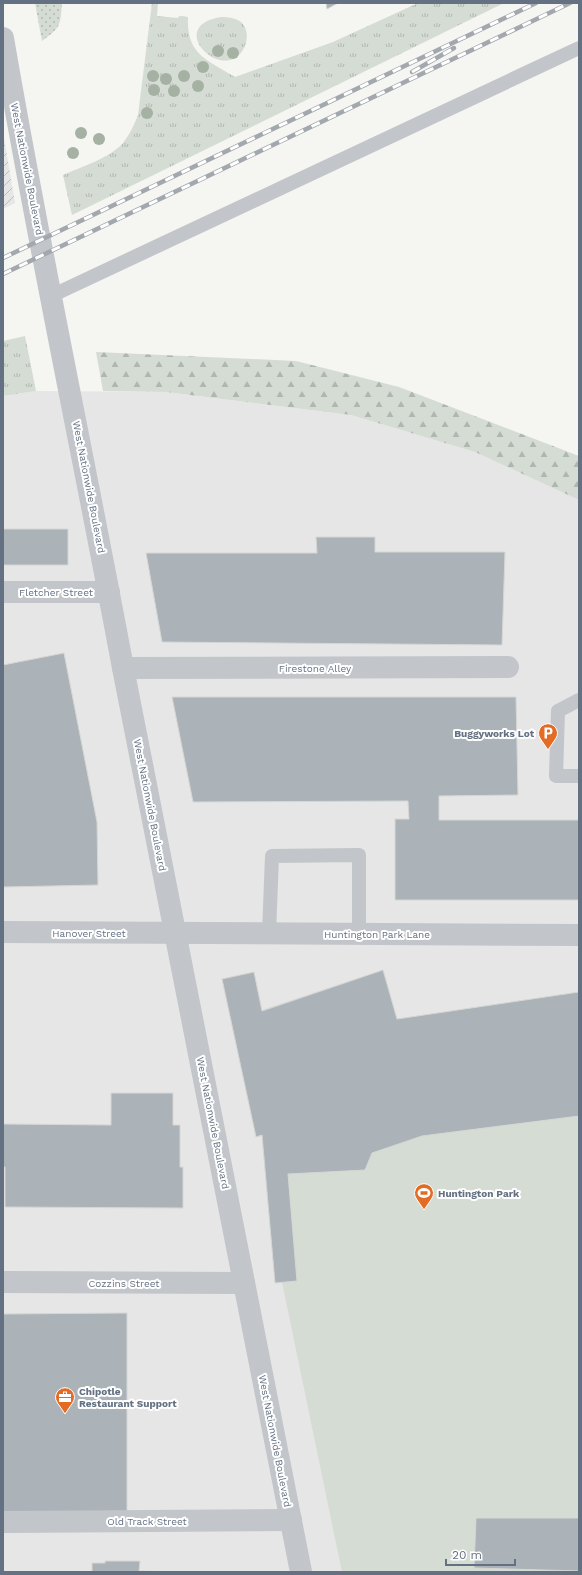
<svg xmlns="http://www.w3.org/2000/svg" width="582" height="1575" viewBox="0 0 582 1575" font-family="'Work Sans',sans-serif">
<defs>
<pattern id="industrial-furrows" width="10" height="10" patternUnits="userSpaceOnUse"><rect width="10" height="10" fill="#e5e6e5"/><path d="M-1 1l2-2M0 10L10 0M9 11l2-2" fill="none" stroke="#bdbfbf"/></pattern>
<pattern id="grass-tufts" width="24" height="20" patternUnits="userSpaceOnUse"><rect width="24" height="20" fill="#d5dcd3"/><path d="M3 7l-1-3M5 7V3M7 7l1-3M15 17l-1-3M17 17v-4M19 17l1-3" fill="none" stroke="#b0b7b1"/></pattern>
<pattern id="forest-firs" width="22" height="20" patternUnits="userSpaceOnUse"><rect width="22" height="20" fill="#d5dcd3"/><path d="M5 1l3.5 6h-7zM16 11l3.5 6h-7z" fill="#b0b7b1"/></pattern>
<pattern id="garden-dots" width="8" height="8" patternUnits="userSpaceOnUse"><rect width="8" height="8" fill="#d5dcd3"/><path d="M2 2h.1M6 6h.1" fill="none" stroke="#b0b7b1" stroke-width="1.8" stroke-linecap="round"/></pattern>
</defs>
<rect width="100%" height="100%" fill="#f5f5f2"/>
<!-- built -->
<polygon fill="#e5e6e5" points="36,391 166,392 351,415 475,452 579,500 579,1572 3,1572 3,396"/>
<!-- industrial -->
<polygon fill="url(#industrial-furrows)" points="3,132 15,203 3,209"/>
<!-- grass -->
<g fill="url(#grass-tufts)">
<path d="M152 3H158L157 16 178 18 179 16 188 17C186 55 208 60 235 77L333 42 418 3H504L72 215 63 175C81 167 110 158 123 143 130 134 134 125 138 115Z"/>
<path d="M221 17C228 17 236 18 241 22 253 33 245 57 230 60 207 66 173 25 221 17Z"/>
<polygon points="25,336 36,391 3,396 3,341"/>
</g>
<!-- forest -->
<polygon fill="url(#forest-firs)" points="96,352 296,361 399,387 579,456 579,500 475,452 351,415 166,392 103,391"/>
<!-- park -->
<polygon fill="#d5dcd3" points="383,970 397,1019 579,992 579,1572 342,1572 282,1282 275,1283 262,1136 256,1137 222,979 254,972 262,1010"/>
<!-- garden -->
<path fill="url(#garden-dots)" d="M35 3H62C60 26 61 27 42 41Z"/>
<!-- building -->
<g fill="#abb2b8" stroke="#d6d7d4">
<polygon points="326,3 338,3 327,9"/>
<polygon points="4,529 68,529 68,565 4,565 3,563 3,531"/>
<polygon points="316,537 375,537 375,552 505,552 502,645 162,642 146,553 317,553"/>
<polygon points="64,653 97,822 98,885 3,887 3,665"/>
<polygon points="172,697 516,697 518,795 439,796 439,820 579,820 579,900 395,900 395,819 409,819 408,801 193,802"/>
<polygon points="383,970 397,1019 579,992 579,1116 422,1136 372,1153 365,1170 288,1174 297,1281 275,1283 262,1135 256,1137 222,979 254,972 262,1011"/>
<polygon points="111,1093 173,1093 173,1125 180,1125 180,1167 183,1167 183,1208 5,1207 5,1167 3,1167 3,1124 111,1125"/>
<polygon points="127,1313 127,1514 3,1515 3,1314"/>
<polygon points="476,1518 579,1518 579,1571 474,1568"/>
<polygon points="105,1561 140,1561 139,1571 181,1572 92,1572 92,1563 105,1563"/>
</g>
<g fill="none" stroke-linecap="round" stroke-linejoin="round">
<!-- service -->
<g stroke="#c2c5c9" stroke-width="14">
<polyline points="51,296 579,48"/>
<polyline points="579,700 558,711 556,776 579,776"/>
<polyline points="269,934 272,856 359,855 359,934"/>
</g>
<!-- minor -->
<g stroke="#c2c5c9" stroke-width="22">
<path d="M3 38C39 249 84 458 123 668L301 1572"/>
<polyline points="3,592 109,592"/>
<polyline points="123,668 508,667"/>
<polyline points="3,932 579,935"/>
<polyline points="3,1282 244,1283"/>
<polyline points="3,1522 291,1520"/>
</g>
<defs>
<g id="rail">
<polyline points="412,72 454,48"/>
<polyline points="3,258 536,3"/>
<polyline points="3,274 570,3"/>
</g>
</defs>
<!-- rail casing -->
<use href="#rail" stroke="#a3a7ae" stroke-width="4.5"/>
<!-- rail -->
<use href="#rail" stroke="#fff" stroke-width="3" stroke-dasharray="9" stroke-linecap="butt"/>
</g>
<!-- trees -->
<g fill="#a5b1a3">
<circle cx="218" cy="51" r="6"/>
<circle cx="233" cy="53" r="6"/>
<circle cx="203" cy="67" r="6"/>
<circle cx="153" cy="76" r="6"/>
<circle cx="184" cy="76" r="6"/>
<circle cx="166" cy="79" r="6"/>
<circle cx="198" cy="86" r="6"/>
<circle cx="154" cy="90" r="6"/>
<circle cx="174" cy="91" r="6"/>
<circle cx="147" cy="113" r="6"/>
<circle cx="81" cy="133" r="6"/>
<circle cx="99" cy="139" r="6"/>
<circle cx="73" cy="153" r="6"/>
</g>
<!-- icons -->
<defs>
<symbol id="parking-pin" viewBox="-11 -11 22 30"><path d="M0 17L-7.5 6A9.5 9.5 0 1 1 7.5 6Z" fill="#e36b24" stroke="#fff"/><path d="M-3.5-5.5H1a3.5 3.5 0 0 1 0 7H-1V5.5H-3.5ZM-1-3.4V-.6H.8a1.4 1.4 0 0 0 0-2.8Z" fill="#fff"/></symbol>
<symbol id="stadium-pin" viewBox="-11 -11 22 30"><path d="M0 17L-7.5 6A9.5 9.5 0 1 1 7.5 6Z" fill="#e36b24" stroke="#fff"/><path d="M0-5a6.5 5 0 1 0 0 10a6.5 5 0 1 0 0-10ZM-3.5-1.8h7v3.6h-7Z" fill="#fff"/></symbol>
<symbol id="office-pin" viewBox="-11 -11 22 30"><path d="M0 17L-7.5 6A9.5 9.5 0 1 1 7.5 6Z" fill="#e36b24" stroke="#fff"/><path d="M-6-3h4V-5.5h4V-3h4V5H-6ZM-1-4.5V-3h2v-1.5ZM-6 0V1H6V0Z" fill="#fff"/></symbol>
</defs>
<g fill-rule="evenodd">
<use href="#parking-pin" x="537" y="722" width="22" height="30"/>
<use href="#stadium-pin" x="413" y="1182" width="22" height="30"/>
<use href="#office-pin" x="54" y="1386" width="22" height="30"/>
</g>
<g text-anchor="middle" dominant-baseline="central" stroke-width="4" stroke-linejoin="round" paint-order="stroke">
<!-- street labels -->
<g font-size="10" fill="#647183" stroke="#fff">
<text transform="translate(27 169) rotate(79)">West Nationwide Boulevard</text>
<text transform="translate(89 487) rotate(79)">West Nationwide Boulevard</text>
<text x="56" y="592">Fletcher Street</text>
<text x="315" y="668">Firestone Alley</text>
<text transform="translate(150 805) rotate(79)">West Nationwide Boulevard</text>
<text x="89" y="933">Hanover Street</text>
<text x="377" y="934">Huntington Park Lane</text>
<text transform="translate(213 1123) rotate(79)">West Nationwide Boulevard</text>
<text x="124" y="1283">Cozzins Street</text>
<text transform="translate(275 1441) rotate(79)">West Nationwide Boulevard</text>
<text x="147" y="1521">Old Track Street</text>
</g>
<!-- poi labels -->
<g font-size="10" font-weight="bold" fill="#647183" stroke="#fff" text-anchor="start">
<text x="534" y="733" text-anchor="end">Buggyworks Lot</text>
<text x="438" y="1193">Huntington Park</text>
<text x="79" y="1391">Chipotle<tspan x="79" dy="12">Restaurant Support</tspan></text>
</g>
</g>
<!-- border -->
<rect width="582" height="1575" fill="none" stroke="#647183" stroke-width="8"/>
<!-- scale -->
<path d="M446 1559v6h69v-6" fill="none" stroke="#647183" stroke-width="2"/>
<text x="452" y="1559" font-size="12" fill="#647183" stroke="#ffffff" stroke-width="3" paint-order="stroke">20 m</text>
</svg>
